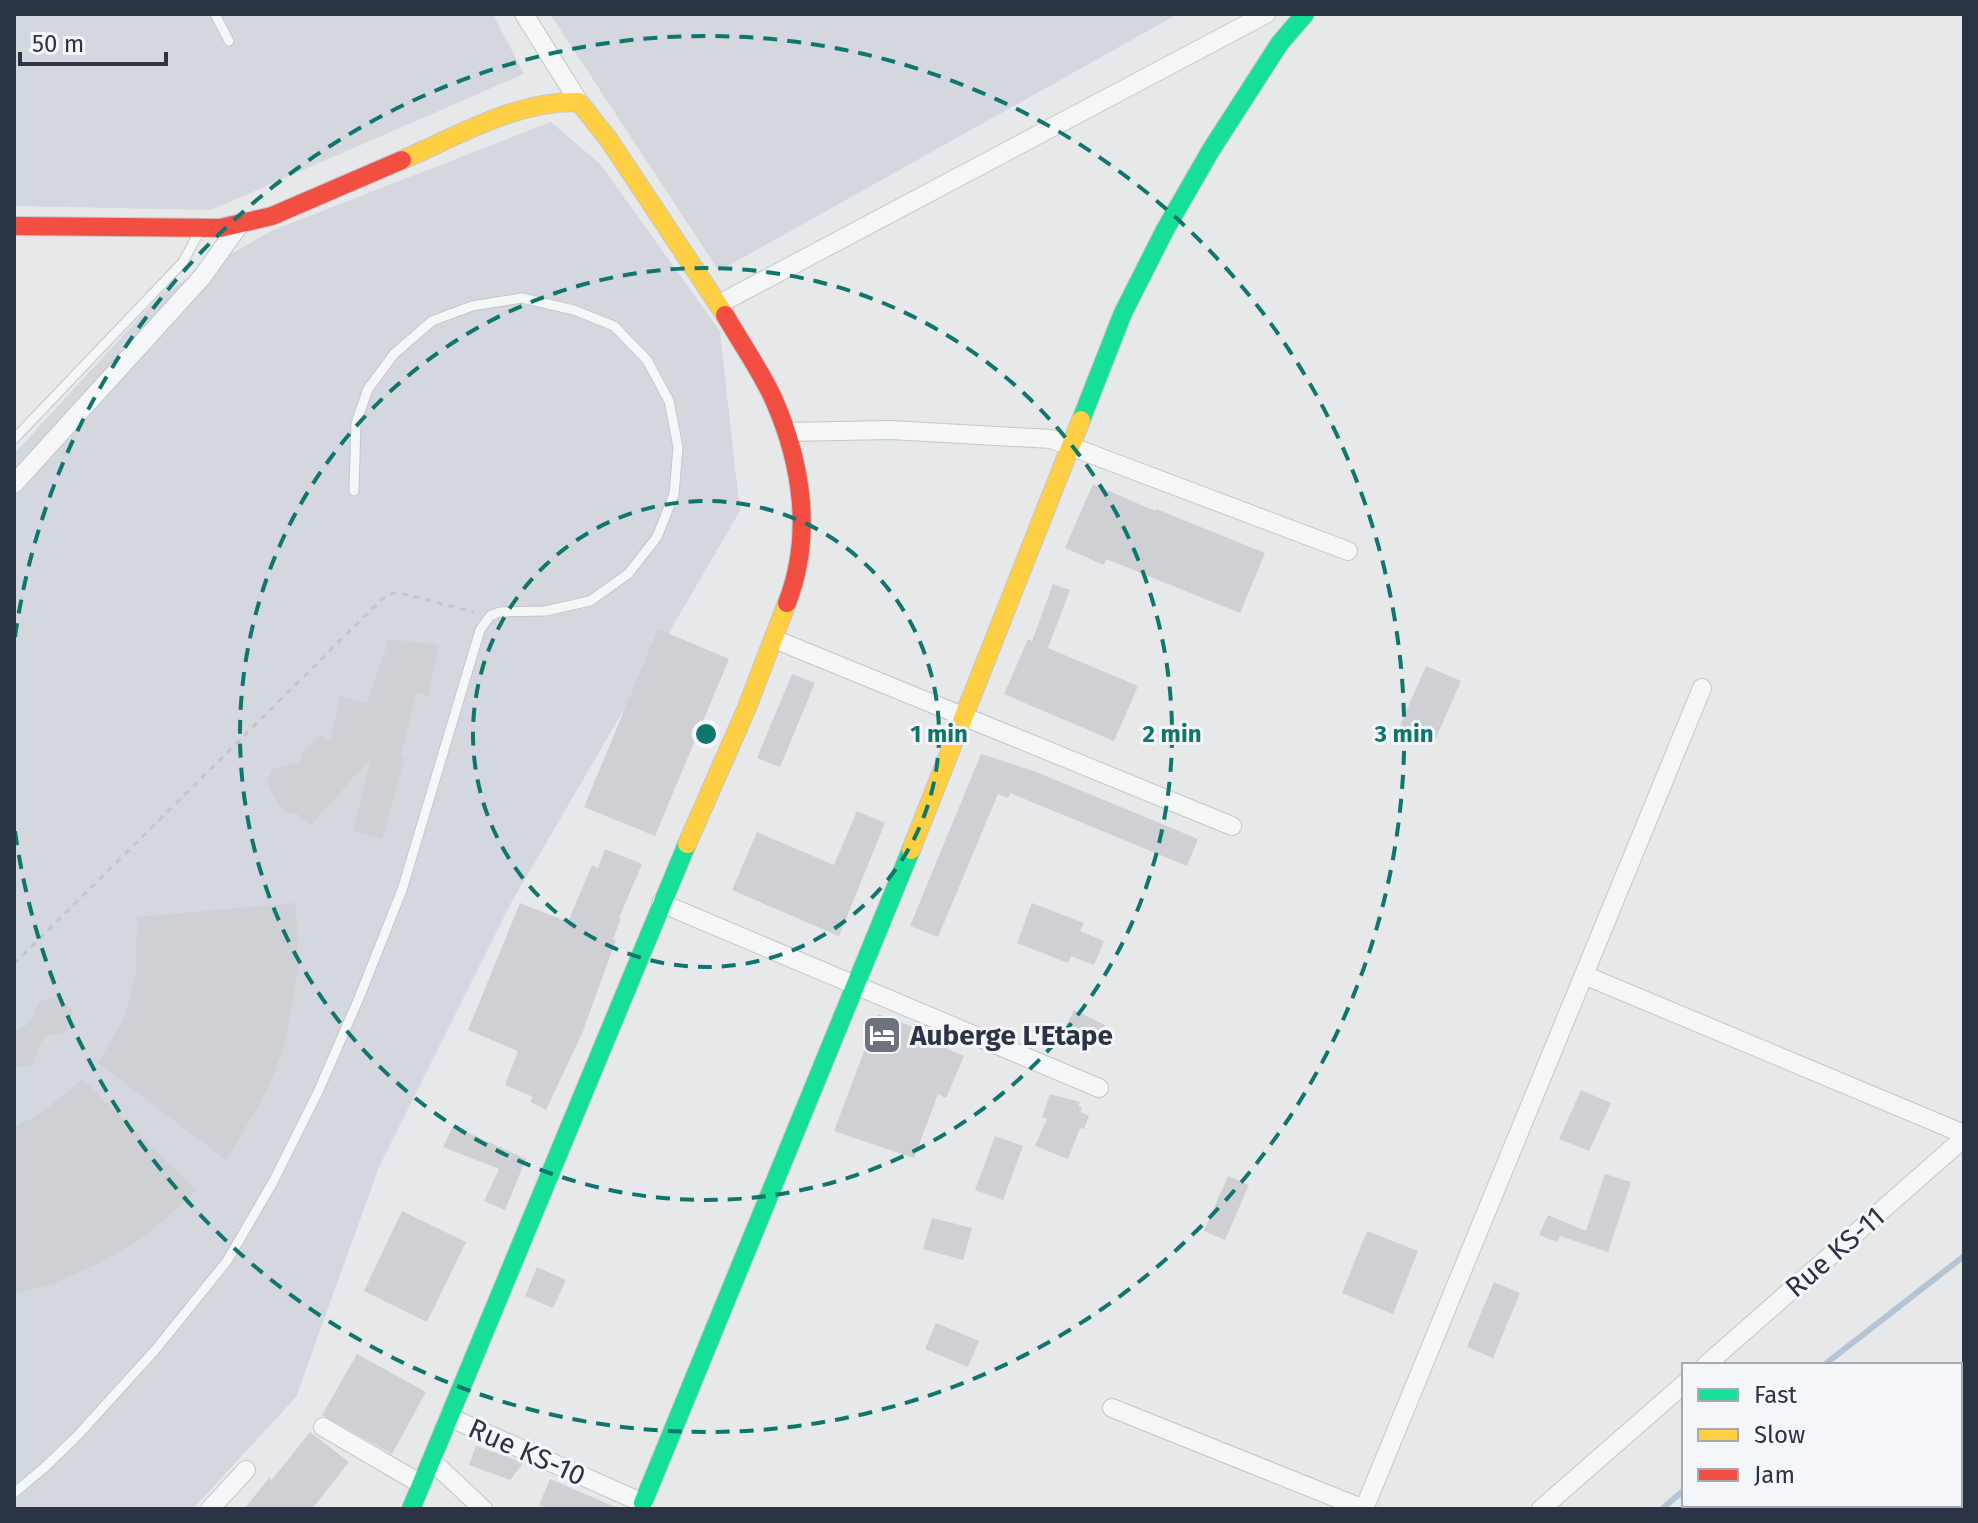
<svg xmlns="http://www.w3.org/2000/svg" width="1978" height="1523" viewBox="0 0 1978 1523" font-family="'Fira Sans',sans-serif">
<rect width="100%" height="100%" fill="#e6e8ea"/>
<!-- built -->
<g fill="#d4d7dd">
<polygon points="14,14 493,14 524,74 211,210 14,206"/>
<polygon points="550,14 1178,14 719,271"/>
<polygon points="551,122 600,164 720,331 740,511 511,903 379,1167 296,1397 193,1509 14,1509 14,454 162,293 273,230"/>
</g>
<g fill="none" stroke-linecap="round" stroke-linejoin="round">
<!-- stream -->
<g stroke="#b4c4d5" stroke-width="6">
<polyline points="1824,1365 1964,1256"/>
<polyline points="1662,1509 1684,1490"/>
</g>
</g>
<!-- building -->
<g fill="#ced0d3">
<polygon points="1093,484 1155,511 1156,509 1265,553 1240,613 1106,559 1104,565 1065,548"/>
<polygon points="1053,584 1070,590 1048,648 1138,686 1114,741 1004,694 1028,639 1032,641"/>
<polygon points="658,629 729,659 655,836 584,807"/>
<polygon points="389,639 439,645 428,696 416,692 401,757 405,758 382,839 353,830 371,758 310,826 295,812 289,814 283,811 267,784 272,769 301,762 302,753 321,734 330,741 340,696 367,704"/>
<polygon points="1426,666 1461,681 1435,740 1400,725"/>
<polygon points="792,674 815,683 780,767 757,758"/>
<polygon points="981,754 1034,771 1198,839 1187,866 1010,793 1008,798 998,794 938,937 910,926"/>
<polygon points="857,811 885,823 839,936 732,890 757,832 834,865"/>
<polygon points="605,849 642,864 619,918 621,919 613,939 616,940 583,1031 546,1110 530,1102 533,1097 505,1085 518,1051 468,1030 520,903 568,922 592,865 598,868"/>
<polygon points="296,903 298,966 286,1038 275,1071 258,1107 226,1160 98,1063 124,1018 131,994 136,972 137,917"/>
<polygon points="1032,903 1084,923 1080,931 1104,941 1094,965 1071,956 1068,963 1017,943"/>
<polygon points="58,996 73,1011 64,1036 59,1033 49,1035 41,1042 32,1065 14,1068 14,1031 24,1027 32,1020 38,1002"/>
<polygon points="1074,1010 1105,1025 1094,1049 1062,1034"/>
<polygon points="878,1014 929,1033 926,1040 964,1056 946,1098 938,1094 914,1158 834,1131"/>
<polygon points="83,1079 196,1191 149,1233 104,1261 52,1284 14,1294 14,1127 40,1114"/>
<polygon points="1581,1090 1611,1103 1589,1151 1559,1139"/>
<polygon points="1050,1094 1080,1102 1078,1106 1082,1108 1080,1112 1089,1116 1084,1129 1080,1128 1068,1159 1035,1146 1047,1119 1042,1117"/>
<polygon points="453,1126 526,1159 505,1210 484,1201 499,1169 443,1147"/>
<polygon points="995,1136 1023,1146 1003,1200 975,1190"/>
<polygon points="1605,1174 1631,1182 1608,1252 1560,1236 1557,1242 1539,1235 1548,1215 1586,1231"/>
<polygon points="1228,1176 1249,1185 1225,1240 1204,1231"/>
<polygon points="402,1211 466,1242 427,1322 364,1291"/>
<polygon points="932,1218 972,1228 963,1260 923,1249"/>
<polygon points="1367,1231 1418,1251 1393,1314 1342,1293"/>
<polygon points="537,1267 566,1280 553,1308 525,1296"/>
<polygon points="1494,1282 1520,1293 1493,1358 1467,1347"/>
<polygon points="936,1323 979,1341 968,1367 925,1349"/>
<polygon points="357,1354 426,1392 392,1454 322,1415"/>
<polygon points="310,1432 349,1462 312,1509 244,1509 270,1477 271,1481"/>
<polygon points="476,1446 519,1461 523,1463 510,1480 469,1465"/>
<polygon points="550,1479 620,1509 548,1509 539,1505"/>
</g>
<g fill="none" stroke-linecap="round" stroke-linejoin="round">
<defs>
<g id="lane">
<polyline points="215,14 229,41"/>
<polyline points="14,439 183,262 198,234"/>
<polyline points="14,1493 45,1467 78,1435 156,1349 227,1261 273,1182 318,1092 359,998 402,890 480,630 490,616 500,612 545,611 590,601 628,574 657,537 674,494 678,447 669,401 647,360 614,326 574,310 522,298 472,306 432,321 394,354 368,389 356,423 354,491"/>
</g>
<g id="street">
<polyline points="524,14 579,102"/>
<polyline points="719,304 1266,14"/>
<polyline points="786,432 891,430 1051,439 1348,551"/>
<polyline points="14,484 202,277 240,224"/>
<polyline points="774,639 1232,826"/>
<polyline points="661,903 1099,1088"/>
<polyline points="1584,975 1964,1134"/>
<polyline points="1706,1365 1964,1138"/>
<polyline points="1112,1408 1364,1509"/>
<polyline points="449,1417 643,1503 645,1509"/>
<polyline points="323,1427 421,1484"/>
<polyline points="431,1460 483,1509"/>
<polyline points="210,1509 246,1470"/>
<polyline points="1364,1509 1702,688"/>
<polyline points="1541,1509 1684,1384"/>
</g>
<g id="fast">
<polyline points="1081,420 1123,313 1165,230 1211,150 1280,43 1305,14"/>
<polyline points="643,1503 911,850"/>
<polyline points="411,1509 687,844"/>
</g>
<g id="slow">
<path d="M402 160C458 136 517 100 579 102L609 140 725 315"/>
<polyline points="687,844 746,710 787,603"/>
<polyline points="911,850 1081,420"/>
</g>
<g id="jam">
<polyline points="14,226 220,228 272,216 402,160"/>
<path d="M725 315C741 343 761 371 774 400 802 464 813 536 787 603"/>
</g>
</defs>
<!-- lane casing -->
<use href="#lane" stroke="#c4c6c8" stroke-width="11"/>
<!-- street casing -->
<use href="#street" stroke="#c4c6c8" stroke-width="20"/>
<!-- fast casing -->
<use href="#fast" stroke="#c4c6c8" stroke-width="20"/>
<!-- slow casing -->
<use href="#slow" stroke="#c4c6c8" stroke-width="20"/>
<!-- jam casing -->
<use href="#jam" stroke="#c4c6c8" stroke-width="20"/>
<!-- path -->
<polyline stroke="#c5c6ca" stroke-width="3" stroke-dasharray="6 6" stroke-linecap="butt" points="14,964 383,598 393,593 404,594 474,612"/>
<!-- lane -->
<use href="#lane" stroke="#f5f6f7" stroke-width="9"/>
<!-- street -->
<use href="#street" stroke="#f5f6f7" stroke-width="18"/>
<!-- fast -->
<use href="#fast" stroke="#16e098" stroke-width="18"/>
<!-- slow -->
<use href="#slow" stroke="#ffcf43" stroke-width="18"/>
<!-- jam -->
<use href="#jam" stroke="#f24e42" stroke-width="18"/>
</g>
<!-- distance rings -->
<g fill="none" stroke="#0f766e" stroke-width="4" stroke-dasharray="14 10">
<circle cx="706" cy="734" r="233"/>
<circle cx="706" cy="734" r="466"/>
<path d="M15 637A698 698 0 1 1 15 831"/>
</g>
<!-- icons -->
<defs>
<symbol id="hotel-square" viewBox="-11 -11 22 22"><rect x="-9" y="-9" width="18" height="18" rx="4" fill="#6c737f" stroke="#f4f6f9"/><path d="M-6-4.5h1.5V1H6V5H4.5V3h-9V5H-6ZM-4 0a1.8 1.8 0 1 1 3.6 0ZM.5 0V-2.5h3Q6-2.5 6 0Z" fill="#fff"/></symbol>
</defs>
<g fill-rule="evenodd">
<use href="#hotel-square" x="860" y="1013" width="44" height="44"/>
</g>
<g text-anchor="middle" dominant-baseline="central" stroke-width="6" stroke-linejoin="round" paint-order="stroke">
<!-- poi labels -->
<g font-size="28" font-weight="bold" fill="#2b3445" stroke="#f4f6f9" text-anchor="start">
<text x="910" y="1035">Auberge L'Etape</text>
</g>
<!-- street labels -->
<g font-size="28" fill="#2b3445" stroke="#f4f6f9">
<text transform="translate(1835 1252) rotate(-41)">Rue KS-11</text>
<text transform="translate(527 1452) rotate(24)">Rue KS-10</text>
</g>
</g>
<circle cx="706" cy="734" r="12" fill="#0f766e" stroke="#f4f6f9" stroke-width="4"/>
<g font-size="24" text-anchor="middle" font-weight="bold" fill="#0f766e" stroke="#f4f6f9" stroke-width="6" stroke-linejoin="round" paint-order="stroke">
<text x="939" y="742">1 min</text>
<text x="1172" y="742">2 min</text>
<text x="1404" y="742">3 min</text>
</g>
<!-- border -->
<rect width="1978" height="1523" fill="none" stroke="#2b3445" stroke-width="32"/>
<!-- legend -->
<rect x="1682" y="1363" width="280" height="144" fill="#f4f6f9" stroke="#a4a8b1" stroke-width="2"/>
<rect x="1698" y="1389" width="40" height="12" fill="#16e098" stroke="#a4a8b1" stroke-width="2"/>
<text x="1754" y="1403" font-size="24" fill="#2b3445">Fast</text>
<rect x="1698" y="1429" width="40" height="12" fill="#ffcf43" stroke="#a4a8b1" stroke-width="2"/>
<text x="1754" y="1443" font-size="24" fill="#2b3445">Slow</text>
<rect x="1698" y="1469" width="40" height="12" fill="#f24e42" stroke="#a4a8b1" stroke-width="2"/>
<text x="1754" y="1483" font-size="24" fill="#2b3445">Jam</text>
<!-- scale -->
<path d="M20 52v12h146v-12" fill="none" stroke="#2b3445" stroke-width="4"/>
<text x="32" y="52" font-size="24" fill="#2b3445" stroke="#f4f6f9" stroke-width="6" paint-order="stroke">50 m</text>
</svg>
